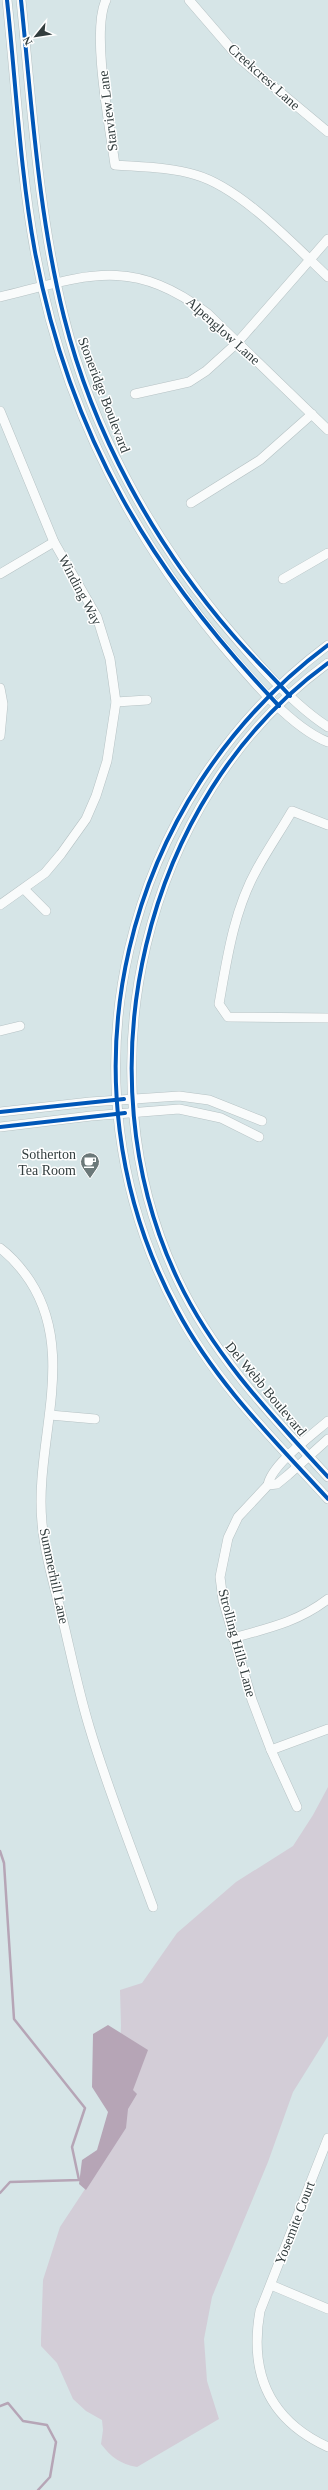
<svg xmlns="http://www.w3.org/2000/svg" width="328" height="2490" viewBox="0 0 328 2490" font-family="Georgia,serif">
<rect width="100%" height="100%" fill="#d6e5e7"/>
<!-- green -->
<path fill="#d3cdd7" d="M328 1787V2036L293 2092 268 2162 212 2297 204 2339 207 2381 219 2419 137 2467C120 2464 111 2457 101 2444L103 2430 102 2420 86 2411 73 2399 57 2363 41 2346V2339L43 2280 60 2227 85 2189 117 2116 121 2026 120 1990 142 1983 177 1933 236 1882 293 1846 313 1815Z"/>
<!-- water -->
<polygon fill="#b6a5b6" points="108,2025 148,2050 133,2090 137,2094 128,2109 126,2128 86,2190 79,2184 82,2160 97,2150 108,2112 92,2087 93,2034"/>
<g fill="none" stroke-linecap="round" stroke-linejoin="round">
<!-- stream -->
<g stroke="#b6a5b6" stroke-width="2.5">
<polyline points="0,1851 4,1863 14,2019 85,2108 72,2147 79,2180 10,2182 0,2193"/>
<polyline points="0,2406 8,2403 23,2421 47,2425 56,2442 50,2477 38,2490"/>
</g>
<defs>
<g id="minor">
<path d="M7 0C16 84 20 169 35 251 61 398 124 525 218 640 245 672 289 727 328 742"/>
<path d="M21 0C32 106 38 213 64 317 91 426 147 530 218 617 248 653 289 702 328 727"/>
<path d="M106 0C91 31 110 128 115 165 142 167 170 167 196 175 241 188 294 245 328 277"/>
<polyline points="189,0 239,58 328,132"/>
<path d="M0 297C85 276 130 255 207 313L328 430"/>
<polyline points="135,394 189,382 206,371 237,343 328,239"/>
<polyline points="0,411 54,542 97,617 110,659 116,702 107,761 96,796 86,819 61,854 45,873 0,905"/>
<polyline points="191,503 260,460 312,414"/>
<polyline points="0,574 54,542"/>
<polyline points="283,579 328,553"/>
<path d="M328 645C122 799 54 1081 177 1310 215 1382 273 1439 328 1499"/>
<path d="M328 663C141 799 80 1074 178 1280 214 1356 271 1415 328 1477"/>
<polyline points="0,688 3,704 0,736"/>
<polyline points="116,702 147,700"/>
<path d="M328 825 292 811C281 830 268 849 257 869 234 910 227 958 219 1004L228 1017 328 1018"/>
<polyline points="24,889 46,911"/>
<polyline points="0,1031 20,1026"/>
<polyline points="0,1112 90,1102 179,1096 209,1100 262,1121"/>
<polyline points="0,1127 91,1116 179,1109 221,1118 259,1137"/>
<path d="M0 1248C12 1257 22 1269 30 1281 78 1355 34 1443 42 1523 45 1557 56 1591 64 1625 72 1659 79 1693 89 1726 107 1787 131 1847 153 1907"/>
<polyline points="50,1415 95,1419"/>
<path d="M268 1485C271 1465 312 1435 328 1421"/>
<path d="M233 1638C269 1628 298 1622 328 1599"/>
<polyline points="271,1750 328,1729"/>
<polyline points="297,1807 271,1750 252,1700 223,1600 220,1577 228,1538 238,1517 268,1485 277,1484 288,1475 328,1439"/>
<path d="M328 2138 260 2311C249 2373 269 2420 328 2447"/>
<polyline points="271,2285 328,2309"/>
</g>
</defs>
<!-- minor casing -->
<use href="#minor" stroke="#b6c2c4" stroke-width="10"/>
<!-- minor -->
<use href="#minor" stroke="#f9fbfb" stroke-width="9"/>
<defs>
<g id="cycleway">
<path d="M7 0C16 84 20 170 35 252 70 437 151 572 279 706"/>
<path d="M21 0C32 106 38 213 64 317 93 433 154 544 232 634 250 655 271 675 290 696"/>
<path d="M328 645C122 799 54 1081 177 1310 215 1382 273 1439 328 1499"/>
<path d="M328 663C141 799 80 1074 178 1280 214 1356 271 1415 328 1477"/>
<polyline points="0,1112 124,1099"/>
<polyline points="0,1127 125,1113"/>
</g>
</defs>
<!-- cycleway casing -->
<use href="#cycleway" stroke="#fff" stroke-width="6"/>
<!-- cycleway -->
<use href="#cycleway" stroke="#0057b8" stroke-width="4"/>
</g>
<!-- icons -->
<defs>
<symbol id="cafe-pin" viewBox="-11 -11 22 30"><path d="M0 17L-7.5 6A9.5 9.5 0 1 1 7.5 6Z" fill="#6b7879" stroke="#fff"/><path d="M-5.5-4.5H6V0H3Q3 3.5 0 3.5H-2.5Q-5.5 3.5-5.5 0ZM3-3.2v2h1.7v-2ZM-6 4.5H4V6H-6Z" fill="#fff"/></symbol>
</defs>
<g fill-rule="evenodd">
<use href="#cafe-pin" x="79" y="1151" width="22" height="30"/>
</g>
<g text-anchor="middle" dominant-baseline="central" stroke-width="3" stroke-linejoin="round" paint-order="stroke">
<!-- street labels -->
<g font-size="14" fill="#323d3e" stroke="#fff">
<text transform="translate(264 77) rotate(42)">Creekcrest Lane</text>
<text transform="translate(108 111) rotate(-97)">Starview Lane</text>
<text transform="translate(223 331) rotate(42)">Alpenglow Lane</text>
<text transform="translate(104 395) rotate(69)">Stoneridge Boulevard</text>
<text transform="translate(80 590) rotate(62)">Winding Way</text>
<text transform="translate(266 1389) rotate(50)">Del Webb Boulevard</text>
<text transform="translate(54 1576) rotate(78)">Summerhill Lane</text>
<text transform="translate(237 1643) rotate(75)">Strolling Hills Lane</text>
<text transform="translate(295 2223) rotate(-69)">Yosemite Court</text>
</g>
<!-- poi labels -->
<g font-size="14" fill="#323d3e" stroke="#fff" text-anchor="end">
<text x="76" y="1154">Sotherton<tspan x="76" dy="16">Tea Room</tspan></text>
</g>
</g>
<!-- north arrow -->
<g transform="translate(36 36) rotate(240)" stroke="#ffffff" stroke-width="3" paint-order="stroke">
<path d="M0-3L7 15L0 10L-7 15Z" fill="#323d3e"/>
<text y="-6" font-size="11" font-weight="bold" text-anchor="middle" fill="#323d3e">N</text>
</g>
</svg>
